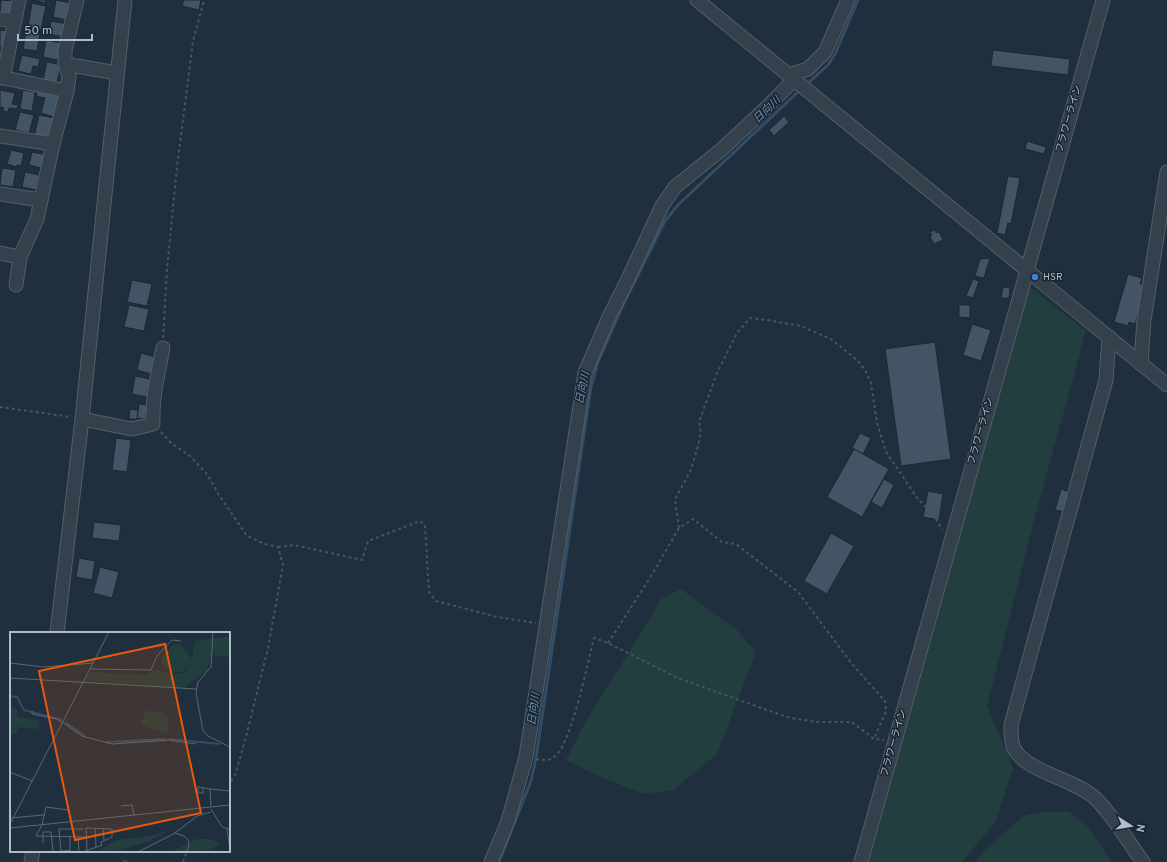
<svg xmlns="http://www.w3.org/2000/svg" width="1167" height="862" viewBox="0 0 1167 862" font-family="Overpass,'Noto Sans JP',sans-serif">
<rect width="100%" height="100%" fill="#202f3d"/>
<!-- green -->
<g fill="#223e3e">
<polygon points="1030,287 1086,331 1038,506 987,706 1013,768 996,821 962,862 869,862"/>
<polygon points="681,589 737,630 756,652 717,754 673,790 643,794 594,774 566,760 587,719 653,614 662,598"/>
<polygon points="1042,812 1069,812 1088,827 1112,862 974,862 986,849 1023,816"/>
</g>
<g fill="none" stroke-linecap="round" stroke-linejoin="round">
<!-- stream -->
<g stroke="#324d66" stroke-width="3">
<polyline points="806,85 828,65 835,54 858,0"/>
<polyline points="499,862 531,781 536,758 591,387 598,362 622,307 665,221 678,205 800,90"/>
</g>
</g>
<!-- building -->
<g fill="#435564" stroke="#1b2834">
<polygon points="1,0 14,1 10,18 0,15"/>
<polygon points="33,0 46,0 45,3"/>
<polygon points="56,0 71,3 67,20 53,17"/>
<polygon points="184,0 201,0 199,10 182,6"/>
<polygon points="32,3 46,6 41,30 28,27"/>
<polygon points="51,21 67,24 64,37 49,34"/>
<polygon points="0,30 7,31 4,48 0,47"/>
<polygon points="26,32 40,34 37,51 23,49"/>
<polygon points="46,40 61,43 58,60 43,57"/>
<polygon points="993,50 1070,59 1068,75 991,66"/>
<polygon points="22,55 40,59 38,67 33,66 31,74 18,71"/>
<polygon points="47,62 61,65 57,82 43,80"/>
<polygon points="38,89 60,95 54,117 41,113 45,98 36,96"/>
<polygon points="0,90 15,93 12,104 18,105 17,109 9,108 8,112 3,111 4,108 0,107"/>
<polygon points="23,90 35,92 32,111 20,109"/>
<polygon points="20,112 34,115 29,133 15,130"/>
<polygon points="39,115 54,118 49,140 34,137"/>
<polygon points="784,116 789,122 774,136 769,130"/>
<polygon points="1027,141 1046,147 1044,154 1025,149"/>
<polygon points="11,150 24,153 21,166 17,165 17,167 7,164"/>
<polygon points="32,152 47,155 45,169 29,165"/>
<polygon points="2,168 16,170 13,187 0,185"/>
<polygon points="25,172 39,175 36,190 22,187"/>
<polygon points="1008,176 1020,178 1011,224 1008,223 1005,235 997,233"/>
<polygon points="935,230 936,233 939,232 943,240 934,244 930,237 932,235 930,232"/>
<polygon points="990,258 984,278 975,276 980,259"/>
<polygon points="1128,274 1142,278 1140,284 1146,286 1135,324 1129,322 1128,326 1114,322"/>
<polygon points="973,279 979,281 973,298 966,296"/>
<polygon points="132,280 152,284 147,306 127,302"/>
<polygon points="1003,287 1010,288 1009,298 1001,298"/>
<polygon points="129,305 149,309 144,331 124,327"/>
<polygon points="959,305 970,305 970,318 959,317"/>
<polygon points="972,324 991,330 981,361 963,355"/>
<polygon points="935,342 951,459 901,466 885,349"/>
<polygon points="141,353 155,357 151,374 137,370"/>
<polygon points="135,376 150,379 147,397 132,394"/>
<polygon points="139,404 148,405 145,419 137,418"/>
<polygon points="130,409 138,410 137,419 129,419"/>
<polygon points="860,433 871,438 863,454 852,448"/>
<polygon points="116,438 131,440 127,472 112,470"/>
<polygon points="854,449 889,469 862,517 827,497"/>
<polygon points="884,479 894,485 882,508 871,502"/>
<polygon points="1061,489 1070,492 1065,512 1055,510"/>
<polygon points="928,491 943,494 939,520 923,517"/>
<polygon points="94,522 121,525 119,541 92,538"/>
<polygon points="831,533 854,546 827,594 804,581"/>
<polygon points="79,558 95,561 92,580 76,577"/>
<polygon points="100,567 119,572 112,598 93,593"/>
<polygon points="123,859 132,861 131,862 122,862"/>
</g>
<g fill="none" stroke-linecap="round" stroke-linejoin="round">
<defs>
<g id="minor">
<polyline points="697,0 1167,385"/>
<polyline points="0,19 14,21"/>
<polyline points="65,64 65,50 77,0"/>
<polyline points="788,75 808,69 825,52 848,0"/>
<polyline points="0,77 67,91 53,144 37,219 20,257 0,253"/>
<polyline points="3,78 19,0"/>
<polyline points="67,91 69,76 65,64 117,73"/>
<polyline points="0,136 53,144"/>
<polyline points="0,194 41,200"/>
<polyline points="16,285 20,257"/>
<path d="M1109 337 1106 380 1011 725C1011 731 1011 740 1013 746 1022 771 1075 779 1095 798 1112 814 1129 843 1143 862"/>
<polyline points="1141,364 1144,320 1167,172"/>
<path d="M82 419 132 429 153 424C152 398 158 373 163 348"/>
<polyline points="57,633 82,419 125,0"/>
<polyline points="31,862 33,851"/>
<polyline points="491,862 508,821 526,757 585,373 609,317 628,279 662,206 675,187 721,150 764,110 794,80"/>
<polyline points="861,862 1103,0"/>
</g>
</defs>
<!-- minor casing -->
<use href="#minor" stroke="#525f6b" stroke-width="15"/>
<!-- path -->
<g stroke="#405a5a" stroke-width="2" stroke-dasharray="3 3" stroke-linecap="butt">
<polyline points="163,338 167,269 177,167 193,41 204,0"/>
<polyline points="0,407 71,417"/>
<polyline points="161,432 171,443 190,456 207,474 219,495 247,536 265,544 278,547 283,565 268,648 246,737 235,775 229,784"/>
<polyline points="679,528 675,499 690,472 697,450 701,433 699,422 717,373 737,333 750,318 767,320 801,326 831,339 857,360 865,370 871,383 877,423 886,452 918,499 934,515 942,530"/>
<polyline points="278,547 294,545 362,560 368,541 420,521 425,525 429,592 436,601 497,617 536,623"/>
<polyline points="608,643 650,578 679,528 693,519 722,542 736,544 798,592 852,664 885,701 886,711 874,739"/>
<path d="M536 759C542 760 549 761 554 757 571 747 588 660 594 638L608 643 680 679 767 710 791 718 817 722H852L874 739 884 740"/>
<polyline points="183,862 187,851"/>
</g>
<!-- minor -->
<use href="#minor" stroke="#34414d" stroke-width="13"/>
</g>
<!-- markers -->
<circle fill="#3f7fe0" stroke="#192632" stroke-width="1.5" cx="1035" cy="277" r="4"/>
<g text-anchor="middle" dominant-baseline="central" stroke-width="3" stroke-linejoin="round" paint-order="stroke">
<!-- street labels -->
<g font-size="10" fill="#afbcc9" stroke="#192632">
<text transform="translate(1069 119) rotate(-74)">フラワーライン</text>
<text transform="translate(981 431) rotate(-74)">フラワーライン</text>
<text transform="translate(894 743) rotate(-74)">フラワーライン</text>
</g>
<!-- poi labels -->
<g font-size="10" fill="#afbcc9" stroke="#192632" text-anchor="start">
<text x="1043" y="277">HSR</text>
</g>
<!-- water labels -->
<g font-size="11" font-style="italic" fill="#6d90af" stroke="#192632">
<text transform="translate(767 110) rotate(-44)">日向川</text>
<text transform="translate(583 388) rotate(-78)">日向川</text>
<text transform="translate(534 709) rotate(-82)">日向川</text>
</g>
</g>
<!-- overview -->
<g transform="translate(10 632)">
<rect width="220" height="220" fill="#202f3d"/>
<path d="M220 4V25L201 23 197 39 174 56 75 49 80 40 137 43 146 37 163 43 175 40 181 33 174 39 163 41 151 32 152 24 164 12 171 13 182 27 185 9ZM0 75 8 78 7 84 30 89 28 97 8 95 7 102H0ZM137 78 153 81 159 86 158 102 132 93 130 91ZM160 198 137 210 102 220H86L107 208 138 204ZM187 207H200L209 211 207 215 191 220H161Z" fill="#223e3e"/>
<path fill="none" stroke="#324d66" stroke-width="2" d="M0 64 7 65 14 78 52 88M55 90 75 104M159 107 210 112M97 110 156 107"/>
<path fill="none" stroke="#596775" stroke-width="1" d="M203 0 201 35 188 50 186 61 193 99 198 104 220 115M0 31 34 35 83 31M81 37 141 38 147 24 162 8 171 9M0 46 186 57M22 79V82L47 87 52 91M52 90 72 104 102 112 159 108 186 112M0 140 22 149M193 156V161H188V155L200 157 220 159M200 157 201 174M111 174 122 173 124 183M201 177 212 195 220 197M58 178 36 175 32 193 26 204 77 205M0 186 34 183M0 192 99 0M0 196 220 173M85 196 86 215M93 196 94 208M217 197 220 217M165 201 174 204 178 208 179 214 176 220M60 205V220M68 205 69 220M33 211V200H41L43 220M46 220 60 218M51 220 49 197H73M73 220 92 213 91 210 102 205V197L76 196 77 218M128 220 165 201 187 184 201 180"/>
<path fill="#e8590c" fill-opacity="0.15" stroke="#e8590c" stroke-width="2" d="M155 12 191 181 65 208 29 39Z"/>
<rect width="220" height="220" fill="none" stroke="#afbcc9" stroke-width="2"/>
</g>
<!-- north arrow -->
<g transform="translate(1131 826) rotate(102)" stroke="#192632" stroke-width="3" paint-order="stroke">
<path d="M0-3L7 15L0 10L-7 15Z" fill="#afbcc9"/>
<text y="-6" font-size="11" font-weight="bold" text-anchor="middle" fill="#afbcc9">N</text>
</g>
<!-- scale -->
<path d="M18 34v6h74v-6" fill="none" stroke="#afbcc9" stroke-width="2"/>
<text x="24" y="34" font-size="12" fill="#afbcc9" stroke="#192632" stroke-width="3" paint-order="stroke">50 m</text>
</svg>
